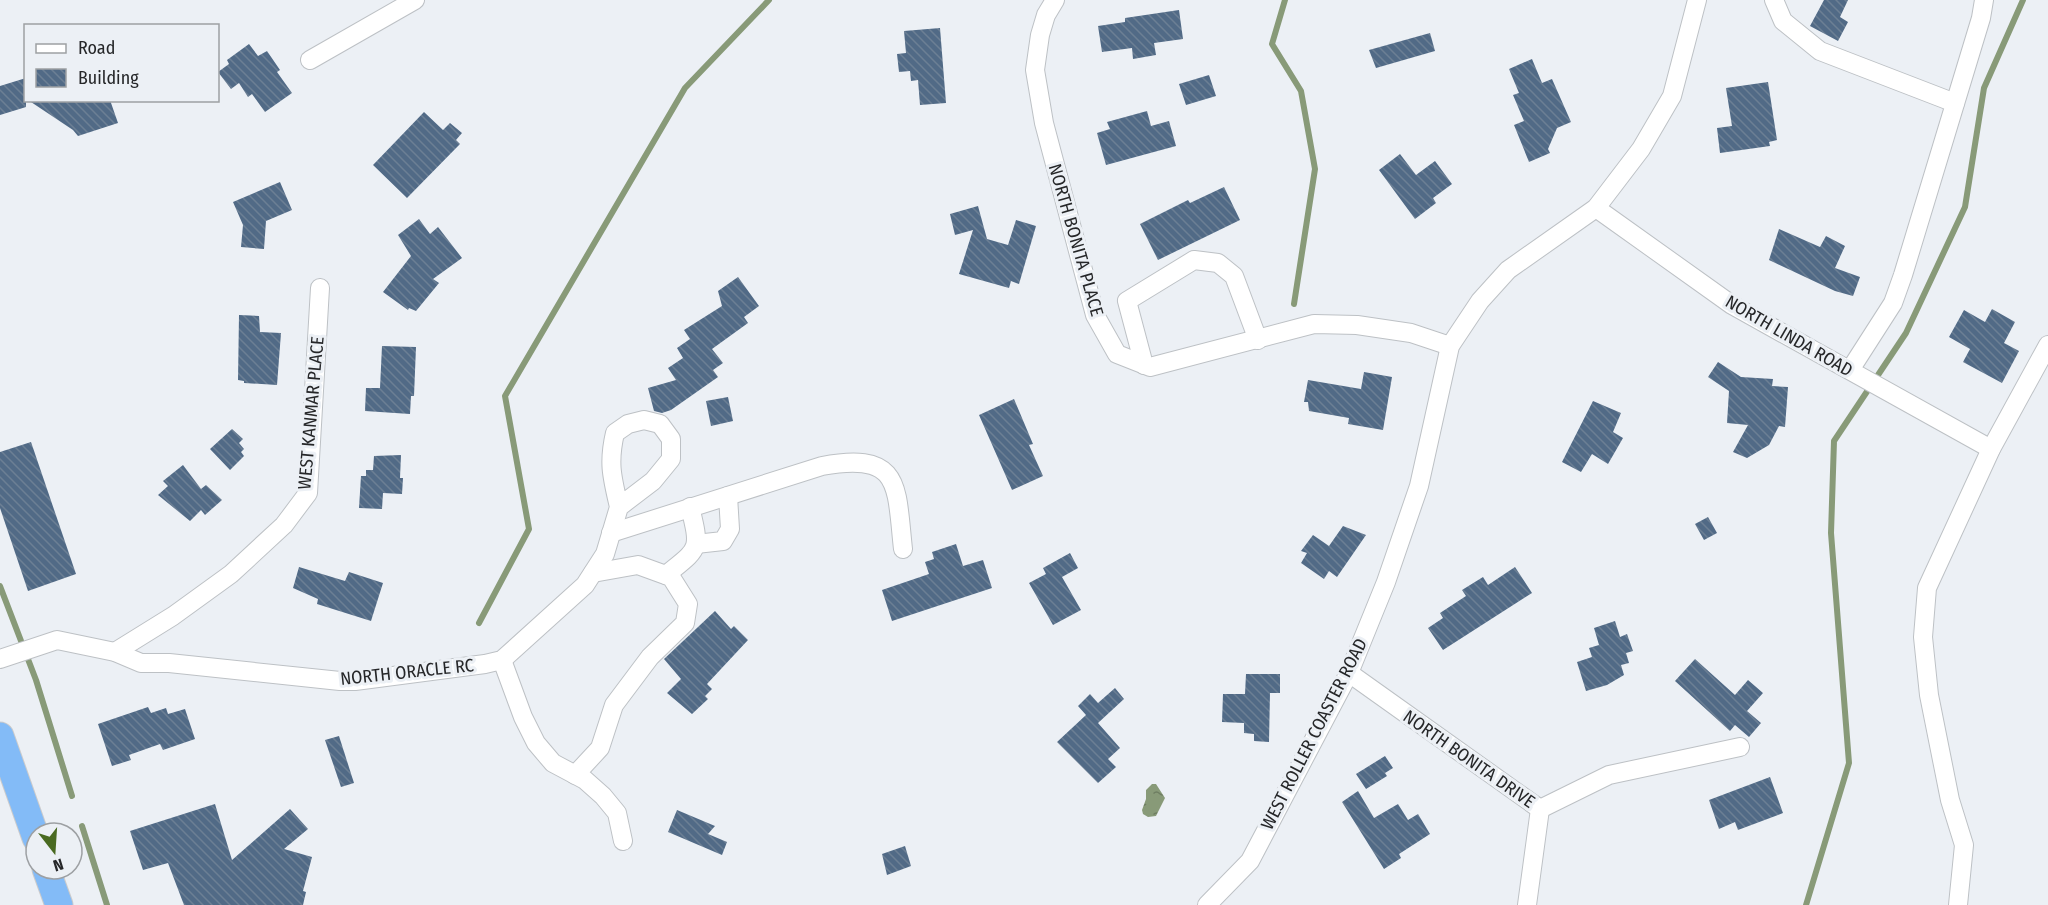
<svg xmlns="http://www.w3.org/2000/svg" width="2048" height="905" viewBox="0 0 2048 905" font-family="'Fira Sans Condensed',sans-serif">
<defs>
<pattern id="water-ripples" width="26" height="14" patternUnits="userSpaceOnUse" patternTransform="scale(1.5)"><rect width="26" height="14" fill="#889a78"/><path d="M2 4q2-2 4 0t4 0M15 11q2-2 4 0t4 0" fill="none" stroke="#6f7e62"/></pattern>
<pattern id="building-back-hatch" width="6" height="6" patternUnits="userSpaceOnUse" patternTransform="scale(1.5)"><rect width="6" height="6" fill="#516a86"/><path d="M-1 5l2 2M0 0l6 6M5-1l2 2" fill="none" stroke="#6c7f94"/></pattern>
</defs>
<rect width="100%" height="100%" fill="#ecf0f5"/>
<!-- water -->
<polygon fill="url(#water-ripples)" points="1152,784 1156,784 1165,798 1156,816 1148,817 1143,814 1142,810 1146,799 1146,790"/>
<g fill="none" stroke-linecap="round" stroke-linejoin="round">
<!-- stream -->
<g stroke="#889a78" stroke-width="6">
<polyline points="1285,0 1272,44 1301,91 1315,169 1294,304"/>
<polyline points="0,586 36,680 72,796"/>
<polyline points="479,623 529,529 505,396 685,88 769,0"/>
<polyline points="82,826 107,905"/>
<polyline points="1806,905 1849,763 1831,533 1834,441 1906,333 1965,207 1984,88 2023,0"/>
</g>
</g>
<!-- building -->
<g fill="url(#building-back-hatch)">
<polygon points="1824,0 1848,0 1840,17 1848,22 1838,41 1810,26"/>
<polygon points="1179,10 1183,39 1154,43 1156,55 1133,59 1132,48 1102,52 1098,26 1125,22 1125,18"/>
<polygon points="940,28 946,103 920,105 918,80 911,81 910,71 899,72 897,54 906,53 904,31"/>
<polygon points="1430,33 1435,51 1376,68 1369,50"/>
<polygon points="249,44 258,56 267,51 280,70 277,72 292,93 265,112 252,94 248,97 239,83 231,89 218,72 229,64 227,60"/>
<polygon points="1532,59 1542,83 1552,79 1571,122 1557,128 1548,149 1550,153 1529,162 1514,125 1524,121 1513,95 1519,93 1509,69"/>
<polygon points="1209,75 1216,96 1186,105 1179,84"/>
<polygon points="26,78 26,107 0,115 0,86"/>
<polygon points="1768,82 1777,140 1769,142 1770,146 1720,153 1717,128 1732,126 1726,88"/>
<polygon points="28,100 110,100 118,123 78,136 73,130"/>
<polygon points="1147,111 1151,126 1169,121 1176,146 1106,165 1097,133 1110,129 1107,122"/>
<polygon points="424,112 443,130 450,123 462,133 456,140 460,144 407,198 373,165"/>
<polygon points="1400,154 1416,175 1435,161 1452,184 1433,198 1436,203 1415,219 1379,170"/>
<polygon points="280,182 292,210 266,221 264,249 241,247 243,225 233,202"/>
<polygon points="1224,187 1240,220 1158,260 1140,224 1188,200 1190,203"/>
<polygon points="978,206 987,239 1008,245 1016,220 1036,226 1019,284 1011,281 1009,288 959,274 973,230 955,235 950,214"/>
<polygon points="419,219 430,234 438,227 462,258 433,279 439,283 416,311 409,308 408,310 383,292 411,256 398,235"/>
<polygon points="1779,229 1820,247 1826,236 1845,246 1835,268 1860,277 1853,296 1835,291 1769,260"/>
<polygon points="738,277 759,306 744,317 748,323 712,349 723,363 713,370 718,377 671,410 662,413 654,411 648,388 676,380 668,368 683,358 677,348 690,339 684,330 722,306 718,291"/>
<polygon points="1992,309 2015,322 2004,343 2019,351 2002,383 1963,362 1970,349 1949,337 1964,310 1985,322"/>
<polygon points="239,315 259,316 260,332 281,333 277,385 244,383 244,381 238,380"/>
<polygon points="382,346 416,347 414,396 411,396 410,414 365,411 366,388 380,388"/>
<polygon points="1718,362 1741,377 1773,379 1772,386 1788,387 1785,427 1779,426 1769,445 1747,458 1733,452 1748,425 1727,423 1729,391 1708,377"/>
<polygon points="1364,372 1392,377 1383,430 1348,424 1349,418 1309,411 1308,402 1304,402 1308,380 1361,389"/>
<polygon points="728,397 733,421 711,426 706,401"/>
<polygon points="1014,399 1033,444 1029,445 1043,476 1012,490 979,415"/>
<polygon points="1593,401 1621,413 1613,432 1623,438 1608,464 1592,454 1581,472 1562,462"/>
<polygon points="232,429 243,439 239,443 244,449 241,452 244,456 230,470 210,449"/>
<polygon points="31,442 76,574 28,591 0,508 0,452"/>
<polygon points="401,455 400,478 403,478 402,494 383,493 382,509 359,508 361,476 366,476 366,470 373,470 374,456"/>
<polygon points="183,465 201,489 206,485 222,500 205,515 201,510 190,521 158,495 168,486 163,481"/>
<polygon points="1708,517 1717,533 1704,540 1695,524"/>
<polygon points="1343,526 1366,535 1337,577 1329,571 1324,579 1301,563 1307,553 1301,551 1313,535 1329,546"/>
<polygon points="956,544 963,566 983,560 992,588 892,621 882,590 929,574 925,562 934,559 932,552"/>
<polygon points="1070,553 1078,568 1062,577 1081,610 1053,625 1029,583 1046,574 1043,568"/>
<polygon points="299,567 345,581 349,572 383,583 371,621 317,604 318,599 293,588"/>
<polygon points="1515,567 1532,593 1443,650 1428,628 1443,618 1440,613 1466,596 1462,590 1483,577 1488,585"/>
<polygon points="715,611 731,629 734,626 748,640 707,684 712,689 705,696 708,699 692,714 667,693 681,679 664,659"/>
<polygon points="1615,621 1620,637 1627,634 1633,651 1626,653 1629,663 1621,665 1624,675 1607,685 1586,691 1577,662 1592,657 1589,648 1599,645 1594,628"/>
<polygon points="1695,659 1735,695 1748,680 1763,693 1747,711 1761,723 1749,737 1735,725 1730,731 1675,681"/>
<polygon points="1246,674 1280,674 1280,693 1270,693 1269,742 1254,741 1254,734 1244,733 1244,723 1222,722 1223,694 1245,694"/>
<polygon points="1115,688 1124,699 1098,723 1120,748 1108,759 1116,767 1098,783 1057,742 1086,715 1078,706 1090,694 1098,703"/>
<polygon points="148,707 151,713 166,708 168,714 185,709 195,739 163,750 160,744 129,755 131,760 112,766 98,724"/>
<polygon points="339,736 354,783 341,787 325,740"/>
<polygon points="1385,756 1393,768 1385,773 1387,776 1366,789 1356,774"/>
<polygon points="1770,777 1783,813 1738,830 1735,822 1719,829 1709,800"/>
<polygon points="1358,791 1374,818 1398,804 1408,820 1418,814 1430,834 1399,854 1401,858 1384,869 1342,802"/>
<polygon points="215,804 232,860 290,809 308,829 284,849 312,857 303,891 306,892 303,905 184,905 168,863 143,870 130,831"/>
<polygon points="677,810 715,826 708,834 727,842 722,855 668,832"/>
<polygon points="905,846 911,866 887,875 882,854"/>
</g>
<g fill="none" stroke-linecap="round" stroke-linejoin="round">
<defs>
<g id="minor">
<polyline points="1055,0 1046,15 1040,35 1035,70 1044,123 1095,315 1117,354 1150,367 1314,324 1357,325 1411,333 1450,346"/>
<polyline points="1774,0 1783,21 1820,51 1955,103"/>
<polyline points="310,60 415,0"/>
<polyline points="1596,208 1732,305 1991,449"/>
<polyline points="1144,365 1127,301 1194,260 1218,263 1234,276 1258,340"/>
<polyline points="1850,370 1893,303 1903,275 1981,18 1984,0"/>
<path d="M611 533 822 466C902 451 896 486 903 549"/>
<polyline points="696,544 723,541 730,529 728,496"/>
<path d="M666 575C699 548 701 551 690 507"/>
<polyline points="115,652 173,616 231,574 284,525 308,493 320,288"/>
<path d="M0 659 57 640 115 652 141 663H169L340 681H355L485 664 502 660 585 585 605 554 619 507 653 481 671 459V439L660 424 644 420 628 424 615 433C608 463 612 477 619 507"/>
<polyline points="502,660 523,717 536,743 553,763 585,780 603,796 617,813 623,841"/>
<polyline points="1349,673 1540,809"/>
<polyline points="575,775 600,748 614,705 650,657 685,623 688,604 671,577 638,565 593,573"/>
<polyline points="1540,809 1609,775 1740,747"/>
<polyline points="1207,905 1250,861 1349,673 1386,582 1419,486 1450,346 1480,301 1508,270 1596,208 1641,149 1672,96 1697,0"/>
<polyline points="1527,905 1540,809"/>
<polyline points="1958,905 1964,845 1950,800 1929,695 1923,637 1927,588 1991,449 2048,345"/>
</g>
<g id="highway">
<polyline points="0,736 36,838"/>
<polyline points="46,869 59,905"/>
</g>
</defs>
<!-- minor casing -->
<use href="#minor" stroke="#bdc1c5" stroke-width="20"/>
<!-- highway casing -->
<use href="#highway" stroke="#cbcbcc" stroke-width="29"/>
<!-- minor -->
<use href="#minor" stroke="#fff" stroke-width="18"/>
<!-- highway -->
<use href="#highway" stroke="#83bbf7" stroke-width="27"/>
</g>
<g text-anchor="middle" dominant-baseline="central" stroke-width="6" stroke-linejoin="round" paint-order="stroke">
<!-- street labels -->
<g font-size="18" fill="#262729" stroke="#ecf0f5">
<text transform="translate(1076 240) rotate(74)">NORTH BONITA PLACE</text>
<text transform="translate(1789 336) rotate(30)">NORTH LINDA ROAD</text>
<text transform="translate(311 413) rotate(-85)">WEST KANMAR PLACE</text>
<text transform="translate(407 672) rotate(-6)">NORTH ORACLE RC</text>
<text transform="translate(1314 734) rotate(-63)">WEST ROLLER COASTER ROAD</text>
<text transform="translate(1469 759) rotate(35)">NORTH BONITA DRIVE</text>
</g>
</g>
<!-- legend -->
<rect x="24" y="24" width="195" height="78" fill="#ecf0f5" stroke="#9da0a3" stroke-width="1.5"/>
<rect x="36" y="44" width="30" height="9" fill="#ffffff" stroke="#9da0a3" stroke-width="1.5"/>
<text x="78" y="54" font-size="18" fill="#262729">Road</text>
<rect x="36" y="69" width="30" height="18" fill="url(#building-back-hatch)" stroke="#9da0a3" stroke-width="1.5"/>
<text x="78" y="84" font-size="18" fill="#262729">Building</text>
<!-- north arrow -->
<g transform="translate(54 851) rotate(163)"><circle r="28" fill="#ecf0f5" stroke="#9da0a3" stroke-width="1.5"/>
<path d="M0-4.5L10 22L0 15L-10 22Z" fill="#496a21"/>
<text y="-9" font-size="16" font-weight="bold" text-anchor="middle" fill="#262729">N</text>
</g>
</svg>
